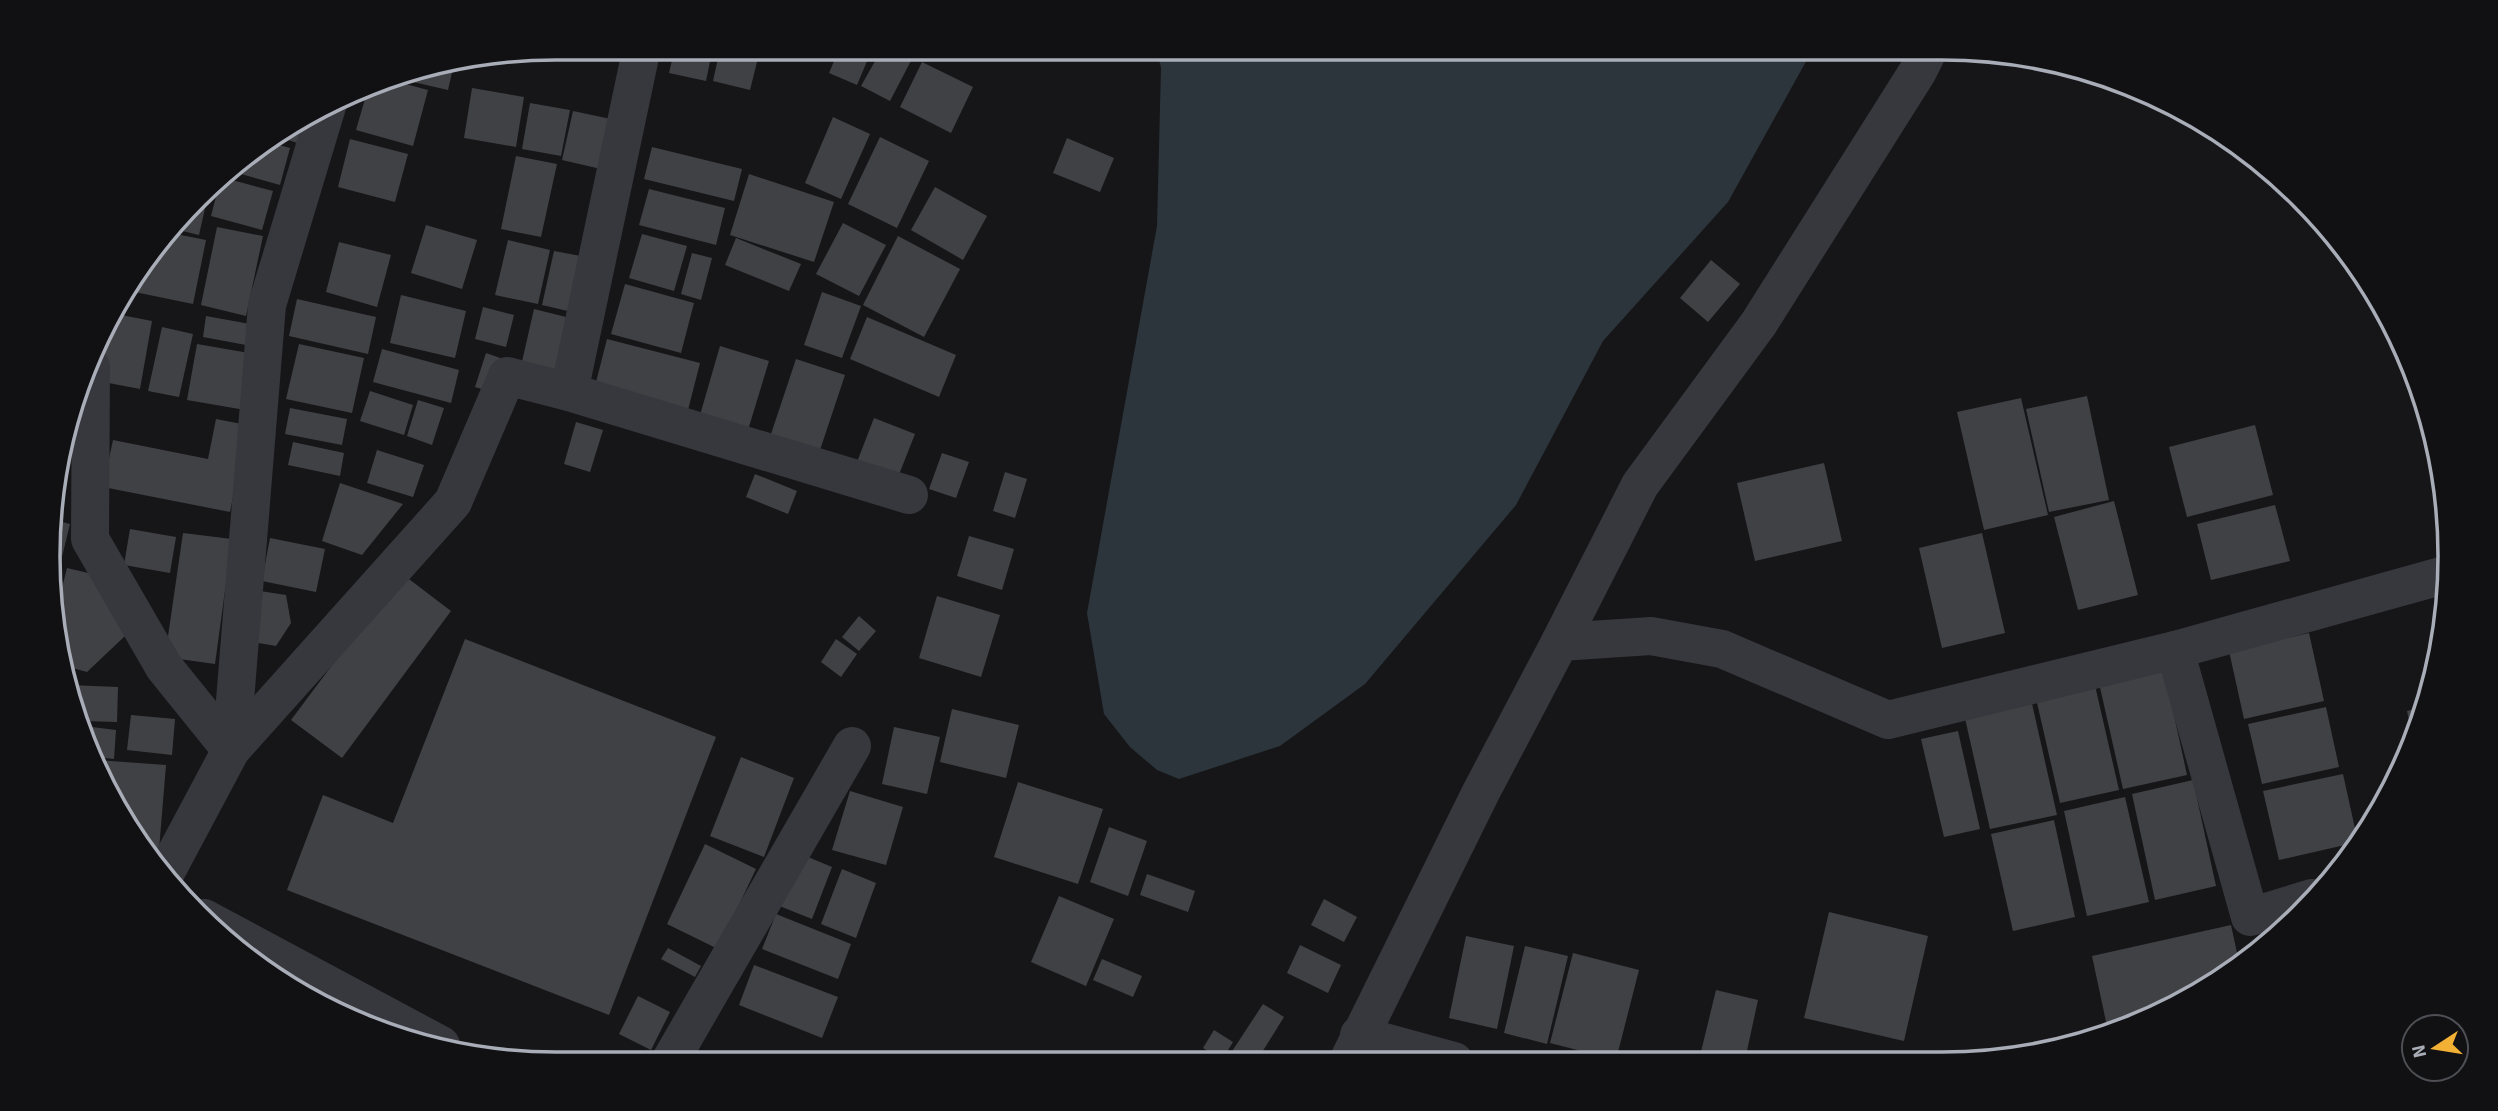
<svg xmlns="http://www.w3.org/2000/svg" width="2498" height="1111" viewBox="0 0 2498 1111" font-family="'Source Sans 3',sans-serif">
<rect width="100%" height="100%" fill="#161618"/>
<!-- water -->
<polygon fill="#2c353c" points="1156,47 1814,47 1728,202 1603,341 1516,505 1365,684 1280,746 1179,779 1157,770 1130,747 1104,714 1087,613 1157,226 1161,68"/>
<!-- building -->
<g fill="#404145">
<polygon points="556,47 570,47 568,57 536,51"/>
<polygon points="675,47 713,47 706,81 669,73"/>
<polygon points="840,47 873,47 857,85 829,73"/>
<polygon points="883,47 900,47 914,55 890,101 861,86"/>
<polygon points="720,49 758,58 750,90 713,81"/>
<polygon points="922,62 973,87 951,133 900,107"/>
<polygon points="454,64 448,90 387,76 392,74"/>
<polygon points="383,78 428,90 413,146 356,130 369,85"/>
<polygon points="472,88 524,97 516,147 464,138"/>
<polygon points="530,103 570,110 561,156 522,149"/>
<polygon points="573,111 625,122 614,172 562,160"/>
<polygon points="307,113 297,143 274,135 302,115"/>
<polygon points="833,117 870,134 841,199 805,183"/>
<polygon points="880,137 929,161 897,228 848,204"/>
<polygon points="1067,138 1114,158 1100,192 1053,173"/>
<polygon points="350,139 408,154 395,202 338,187"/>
<polygon points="265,141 290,148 280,185 227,170"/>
<polygon points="652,147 742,169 734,201 644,179"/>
<polygon points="516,156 557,164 541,237 501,229"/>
<polygon points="749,174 834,202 814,262 730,235"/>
<polygon points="221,177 273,191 262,230 211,216"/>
<polygon points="210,186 199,235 174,229"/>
<polygon points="935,187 987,216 963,260 911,230"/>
<polygon points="649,189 725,208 716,245 639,225"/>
<polygon points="843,223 886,245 859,296 816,274"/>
<polygon points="426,225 477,240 462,289 411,273"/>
<polygon points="217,227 263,236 246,316 201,305"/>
<polygon points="171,233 206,240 193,304 125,290"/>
<polygon points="642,234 687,246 674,291 629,278"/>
<polygon points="898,236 960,269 924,337 863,305"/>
<polygon points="736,238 801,264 789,291 725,265"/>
<polygon points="508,240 550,250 538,304 495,295"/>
<polygon points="339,242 391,255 377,307 326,292"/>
<polygon points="554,251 597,259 585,315 542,305"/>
<polygon points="692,253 712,258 701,300 681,294"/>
<polygon points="1711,260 1740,284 1708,322 1680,298"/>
<polygon points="625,284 694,303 681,353 611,334"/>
<polygon points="822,292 861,306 842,358 804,345"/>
<polygon points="401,295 466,311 455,358 390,343"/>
<polygon points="297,299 376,317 368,354 289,336"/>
<polygon points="483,307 514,315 506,347 475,339"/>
<polygon points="534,309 582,321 568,378 521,366"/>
<polygon points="111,313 152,321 140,389 98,381"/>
<polygon points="206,316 250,324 246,345 203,337"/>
<polygon points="867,317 956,355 939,397 850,359"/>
<polygon points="162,327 193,334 179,397 148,391"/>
<polygon points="607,339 700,363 688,410 595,386"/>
<polygon points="197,344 260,355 251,411 187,400"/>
<polygon points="299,344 364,358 352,413 286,399"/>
<polygon points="720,346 769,361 748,430 700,415"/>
<polygon points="382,349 459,370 451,403 373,382"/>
<polygon points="486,353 503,359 492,392 475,387"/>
<polygon points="796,359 845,375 819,453 770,437"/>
<polygon points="370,391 413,405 404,435 360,421"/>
<polygon points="2087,396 2109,500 2049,512 2026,409"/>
<polygon points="2021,398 2048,515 1984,530 1957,412"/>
<polygon points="418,400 444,408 432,445 407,436"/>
<polygon points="290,408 347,419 342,445 285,434"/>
<polygon points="874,418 915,434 898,477 857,462"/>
<polygon points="216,419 247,425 230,512 103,487 113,440 208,459"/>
<polygon points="576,422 603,430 590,472 564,464"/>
<polygon points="2255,425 2273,495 2187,517 2169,447"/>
<polygon points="293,442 344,453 340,476 288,465"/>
<polygon points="377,450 424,465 413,497 367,483"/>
<polygon points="942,453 969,462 956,498 929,489"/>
<polygon points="1824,463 1842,541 1755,561 1737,483"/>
<polygon points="1005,472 1027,479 1015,518 993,511"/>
<polygon points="755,474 797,491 788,514 746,497"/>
<polygon points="340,483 403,504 362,555 322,541"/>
<polygon points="2114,501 2138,595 2078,610 2054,517"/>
<polygon points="2275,505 2290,561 2211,580 2197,524"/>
<polygon points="51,519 70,524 52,598 47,555"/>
<polygon points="130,529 176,537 170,573 124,565"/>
<polygon points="183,533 232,539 215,664 165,657"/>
<polygon points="1982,533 2005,633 1942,648 1919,548"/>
<polygon points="969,536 1014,549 1002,590 957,576"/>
<polygon points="270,538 325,549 316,592 262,581"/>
<polygon points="67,568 101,576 126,635 87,672 61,665 57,654 54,620"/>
<polygon points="401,573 451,611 342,758 291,720"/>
<polygon points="260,591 286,595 291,623 276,646 253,642"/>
<polygon points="937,596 1000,615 981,677 919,658"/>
<polygon points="859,616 876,631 859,651 842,637"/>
<polygon points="2309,633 2324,701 2244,719 2229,651"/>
<polygon points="465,639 716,737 609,1015 287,890 323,795 393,823"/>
<polygon points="836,639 857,654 841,677 821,662"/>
<polygon points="2164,669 2187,775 2123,789 2099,683"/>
<polygon points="2094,681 2119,790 2060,803 2035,694"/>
<polygon points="69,685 118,687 117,722 82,721"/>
<polygon points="2031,699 2057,815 1990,829 1964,714"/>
<polygon points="2427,706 2424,719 2413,740 2407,711"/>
<polygon points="2326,707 2339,767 2262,784 2248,724"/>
<polygon points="952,709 1019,725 1006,778 940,762"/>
<polygon points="131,715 175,719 172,755 127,750"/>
<polygon points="84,726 116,730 114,759 96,757"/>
<polygon points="894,727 940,737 927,794 882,784"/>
<polygon points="1958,731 1980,829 1944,837 1921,739"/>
<polygon points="741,757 794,778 764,857 710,836"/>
<polygon points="97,760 166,765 158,862 116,810"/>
<polygon points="2343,774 2358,842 2279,860 2263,791"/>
<polygon points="2193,780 2216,886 2155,900 2132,794"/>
<polygon points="1018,782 1103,809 1078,884 994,857"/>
<polygon points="850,791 903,807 886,865 832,850"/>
<polygon points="2125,797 2149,902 2087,916 2064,811"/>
<polygon points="2054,820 2075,917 2013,931 1991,834"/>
<polygon points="1109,827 1147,841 1128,896 1090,882"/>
<polygon points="705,844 756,869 718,949 667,924"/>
<polygon points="796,852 832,867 812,919 777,905"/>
<polygon points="842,869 876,883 856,938 821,924"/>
<polygon points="1147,874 1195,891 1188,912 1140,895"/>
<polygon points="1059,896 1114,919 1086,986 1031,962"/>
<polygon points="1324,899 1357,917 1344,942 1311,925"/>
<polygon points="1829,912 1928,936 1904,1041 1804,1018"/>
<polygon points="776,914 851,944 838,979 762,949"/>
<polygon points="2231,925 2239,962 2138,1024 2108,1031 2092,956"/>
<polygon points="1466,936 1514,946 1497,1029 1449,1018"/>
<polygon points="1300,945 1341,965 1328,993 1287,973"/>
<polygon points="1525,946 1568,956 1547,1044 1504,1033"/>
<polygon points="668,948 701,966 695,977 661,959"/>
<polygon points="1573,953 1639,970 1616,1060 1550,1043"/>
<polygon points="1102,959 1142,976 1133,997 1093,980"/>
<polygon points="754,965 838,997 822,1038 739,1005"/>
<polygon points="1716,990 1758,1000 1745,1060 1699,1060"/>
<polygon points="638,996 670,1012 651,1050 619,1034"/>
<polygon points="1263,1004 1284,1017 1256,1062 1225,1062"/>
<polygon points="1214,1030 1233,1042 1222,1060 1203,1048"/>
<polygon points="701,1051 729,1063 695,1063"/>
</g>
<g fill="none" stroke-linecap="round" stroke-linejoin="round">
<!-- minor -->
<g stroke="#37383d" stroke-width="38">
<polyline points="91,367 90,539 164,667 231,750 453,502 507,376 569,392 909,495"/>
<polyline points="569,392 642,47"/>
<polyline points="1560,642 1640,485 1759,323 1918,71 1930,47"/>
<polyline points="2175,650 2250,917 2312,898"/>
<polyline points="166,872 231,750 267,305 328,103"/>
<polyline points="204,918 441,1045"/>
<polyline points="1359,1035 1454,1061"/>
<polyline points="1348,1061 1481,792 1560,642 1651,636 1722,649 1888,720 2175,650 2448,574"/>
<polyline points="669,1063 852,746"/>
</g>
</g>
<!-- crop -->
<path d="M0 0H2498V1111H0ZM556 60H1942A496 496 0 0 1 2438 556V556A496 496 0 0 1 1942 1052H556A496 496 0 0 1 60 556V556A496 496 0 0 1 556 60Z" fill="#111113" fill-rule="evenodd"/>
<path fill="none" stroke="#a8adb8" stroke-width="3.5" d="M556 60H1942A496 496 0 0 1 2438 556V556A496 496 0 0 1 1942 1052H556A496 496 0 0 1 60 556V556A496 496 0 0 1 556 60Z"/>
<!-- north arrow -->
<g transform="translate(2435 1048) rotate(258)"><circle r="33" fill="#111113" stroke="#4d4f55" stroke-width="2"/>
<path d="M0-5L12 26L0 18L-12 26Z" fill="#f2b134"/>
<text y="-10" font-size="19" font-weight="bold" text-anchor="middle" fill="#a8adb8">N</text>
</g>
</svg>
